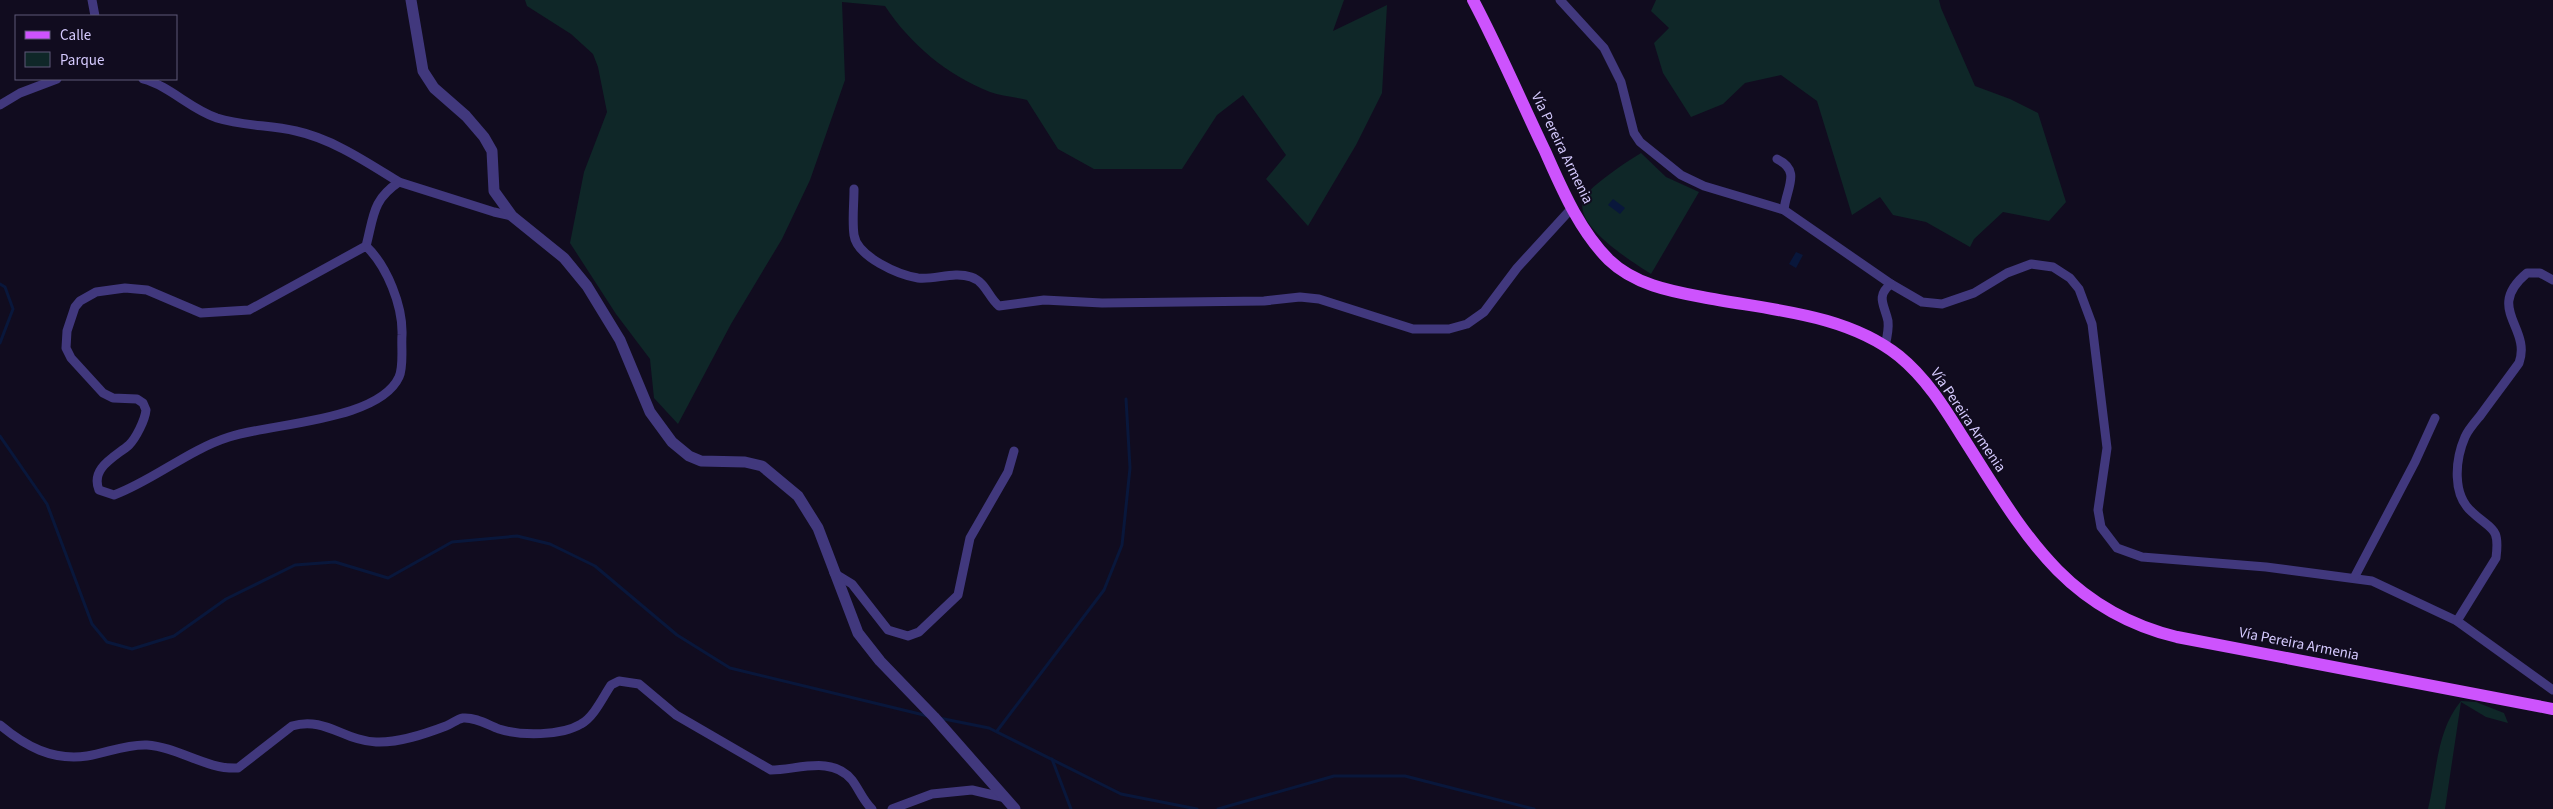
<svg xmlns="http://www.w3.org/2000/svg" width="2553" height="809" viewBox="0 0 2553 809" font-family="'Source Sans 3',sans-serif">
<rect width="100%" height="100%" fill="#110c1f"/>
<!-- green -->
<g fill="#0f2728">
<path d="M525 0H1344L1333 31 1387 5 1382 93 1356 145 1308 226 1266 179 1286 155 1243 95 1217 115 1182 169H1094L1058 149 1027 100C1015 97 1001 96 990 92 946 74 911 45 885 6L842 2 845 80 810 180 782 239 731 324 678 424 654 398 650 359 616 314 570 243 584 172 607 112 598 67 593 54 571 34 527 6Z"/>
<polygon points="1656,0 1939,0 1941,8 1975,86 2010,99 2038,113 2066,202 2049,221 2003,212 1974,239 1970,247 1926,222 1893,215 1880,197 1852,215 1817,101 1781,75 1745,83 1723,104 1691,117 1663,73 1654,43 1669,28 1651,11"/>
<path d="M1641 153 1666 177 1699 192 1651 274C1633 262 1571 225 1584 198 1591 185 1628 161 1641 153Z"/>
<path d="M2461 701 2476 702 2504 713 2508 723 2486 717 2461 702 2445 809H2428C2437 773 2436 731 2461 701Z"/>
</g>
<!-- water -->
<g fill="#09173b">
<polygon points="1613,199 1625,208 1620,214 1608,205"/>
<polygon points="1796,252 1803,255 1796,268 1789,264"/>
</g>
<g fill="none" stroke-linecap="round" stroke-linejoin="round">
<!-- stream -->
<g stroke="#09173b" stroke-width="3">
<polyline points="0,284 5,287 13,309 0,343"/>
<polyline points="0,436 47,504 92,624 107,642 132,649 174,636 226,599 295,565 335,562 388,578 452,542 517,536 550,544 595,566 677,635 730,668 928,716"/>
<polyline points="939,718 989,728 1121,794 1197,809"/>
<polyline points="997,731 1104,590 1122,545 1130,468 1126,399"/>
<polyline points="1052,759 1071,809"/>
<polyline points="1218,809 1334,776 1405,776 1534,809"/>
</g>
<!-- minor -->
<g stroke="#41387d" stroke-width="9">
<polyline points="92,0 95,16"/>
<polyline points="1560,0 1604,48 1621,82 1634,133 1640,142 1681,175 1704,186 1784,210 1891,284 1922,302 1942,304 1974,293 2007,273 2031,264 2053,267 2070,278 2079,289 2092,324 2107,448 2098,510 2101,527 2117,548 2142,557 2266,567 2372,581 2457,621 2553,690"/>
<path d="M143 79C170 86 190 109 217 118 243 126 270 125 296 131 333 139 368 163 399 182"/>
<polyline points="0,105 20,93 57,79"/>
<path d="M1777 159C1802 171 1786 188 1784 210"/>
<path d="M854 189C854 204 852 221 854 235 857 257 899 275 918 278 935 280 954 271 971 277 986 282 988 297 999 306L1044 300 1102 303 1264 301 1300 297 1319 299 1413 329H1449L1467 324 1484 312 1517 268 1571 209"/>
<path d="M366 246 249 310 201 313 147 290 125 288 96 292 80 301 75 307 67 331 66 348 71 358 103 393 113 398 137 399 143 403 146 410C145 420 136 438 129 445 115 457 90 468 99 490L114 495C154 480 188 450 229 437 272 423 379 421 399 377 404 366 401 347 402 335 403 306 387 266 366 246 374 216 372 200 399 182L494 212 512 216"/>
<path d="M1885 346C1887 338 1889 330 1888 321 1885 306 1875 296 1891 284"/>
<polyline points="834,573 852,584 888,630 908,636 919,632 958,595 970,538 1008,472 1014,451"/>
<polyline points="2354,578 2415,462 2435,418"/>
<path d="M2457 621 2496 558C2500 526 2492 531 2472 512 2452 495 2455 460 2465 437 2468 430 2475 422 2480 416 2493 398 2506 381 2519 363 2532 327 2484 309 2527 273H2540L2553 280"/>
<path d="M0 725C25 746 52 761 87 756 107 753 126 744 147 745 178 747 207 770 238 768L292 726C324 716 345 741 376 742 399 743 425 734 446 726 452 724 457 719 463 718 476 717 488 725 499 729 521 736 561 736 581 724 594 717 603 697 611 685L619 681 639 684 676 715 771 770C797 770 832 755 852 780 859 789 863 801 872 809"/>
<polyline points="892,809 932,794 972,790 1006,798"/>
</g>
<!-- tertiary -->
<polyline stroke="#41387d" stroke-width="11" points="411,0 423,71 434,88 466,116 484,137 492,151 494,191 512,216 564,258 587,286 620,340 650,412 672,442 689,456 701,461 745,462 762,466 798,496 818,528 858,633 880,661 934,717 1015,809"/>
<!-- primary -->
<path stroke="#cd53fd" stroke-width="12" d="M1473 0C1499 49 1521 101 1545 151 1562 189 1579 230 1609 260 1634 284 1669 291 1702 297 1768 310 1845 313 1899 356 1926 378 1944 407 1962 436 2021 528 2062 609 2177 637L2553 709"/>
</g>
<g text-anchor="middle" dominant-baseline="central" stroke-width="4" stroke-linejoin="round" paint-order="stroke">
<!-- street labels -->
<g font-size="15" fill="#d5cafe" stroke="#110c1f">
<text transform="translate(1562 148) rotate(64)">Vía Pereira Armenia</text>
<text transform="translate(1968 420) rotate(56)">Vía Pereira Armenia</text>
<text transform="translate(2299 644) rotate(11)">Vía Pereira Armenia</text>
</g>
</g>
<!-- legend -->
<rect x="15" y="15" width="162" height="65" fill="#110c1f" stroke="#5f5878"/>
<rect x="25" y="31" width="25" height="8" fill="#cd53fd" stroke="#5f5878"/>
<text x="60" y="40" font-size="15" fill="#d5cafe">Calle</text>
<rect x="25" y="52" width="25" height="15" fill="#0f2728" stroke="#5f5878"/>
<text x="60" y="65" font-size="15" fill="#d5cafe">Parque</text>
</svg>
